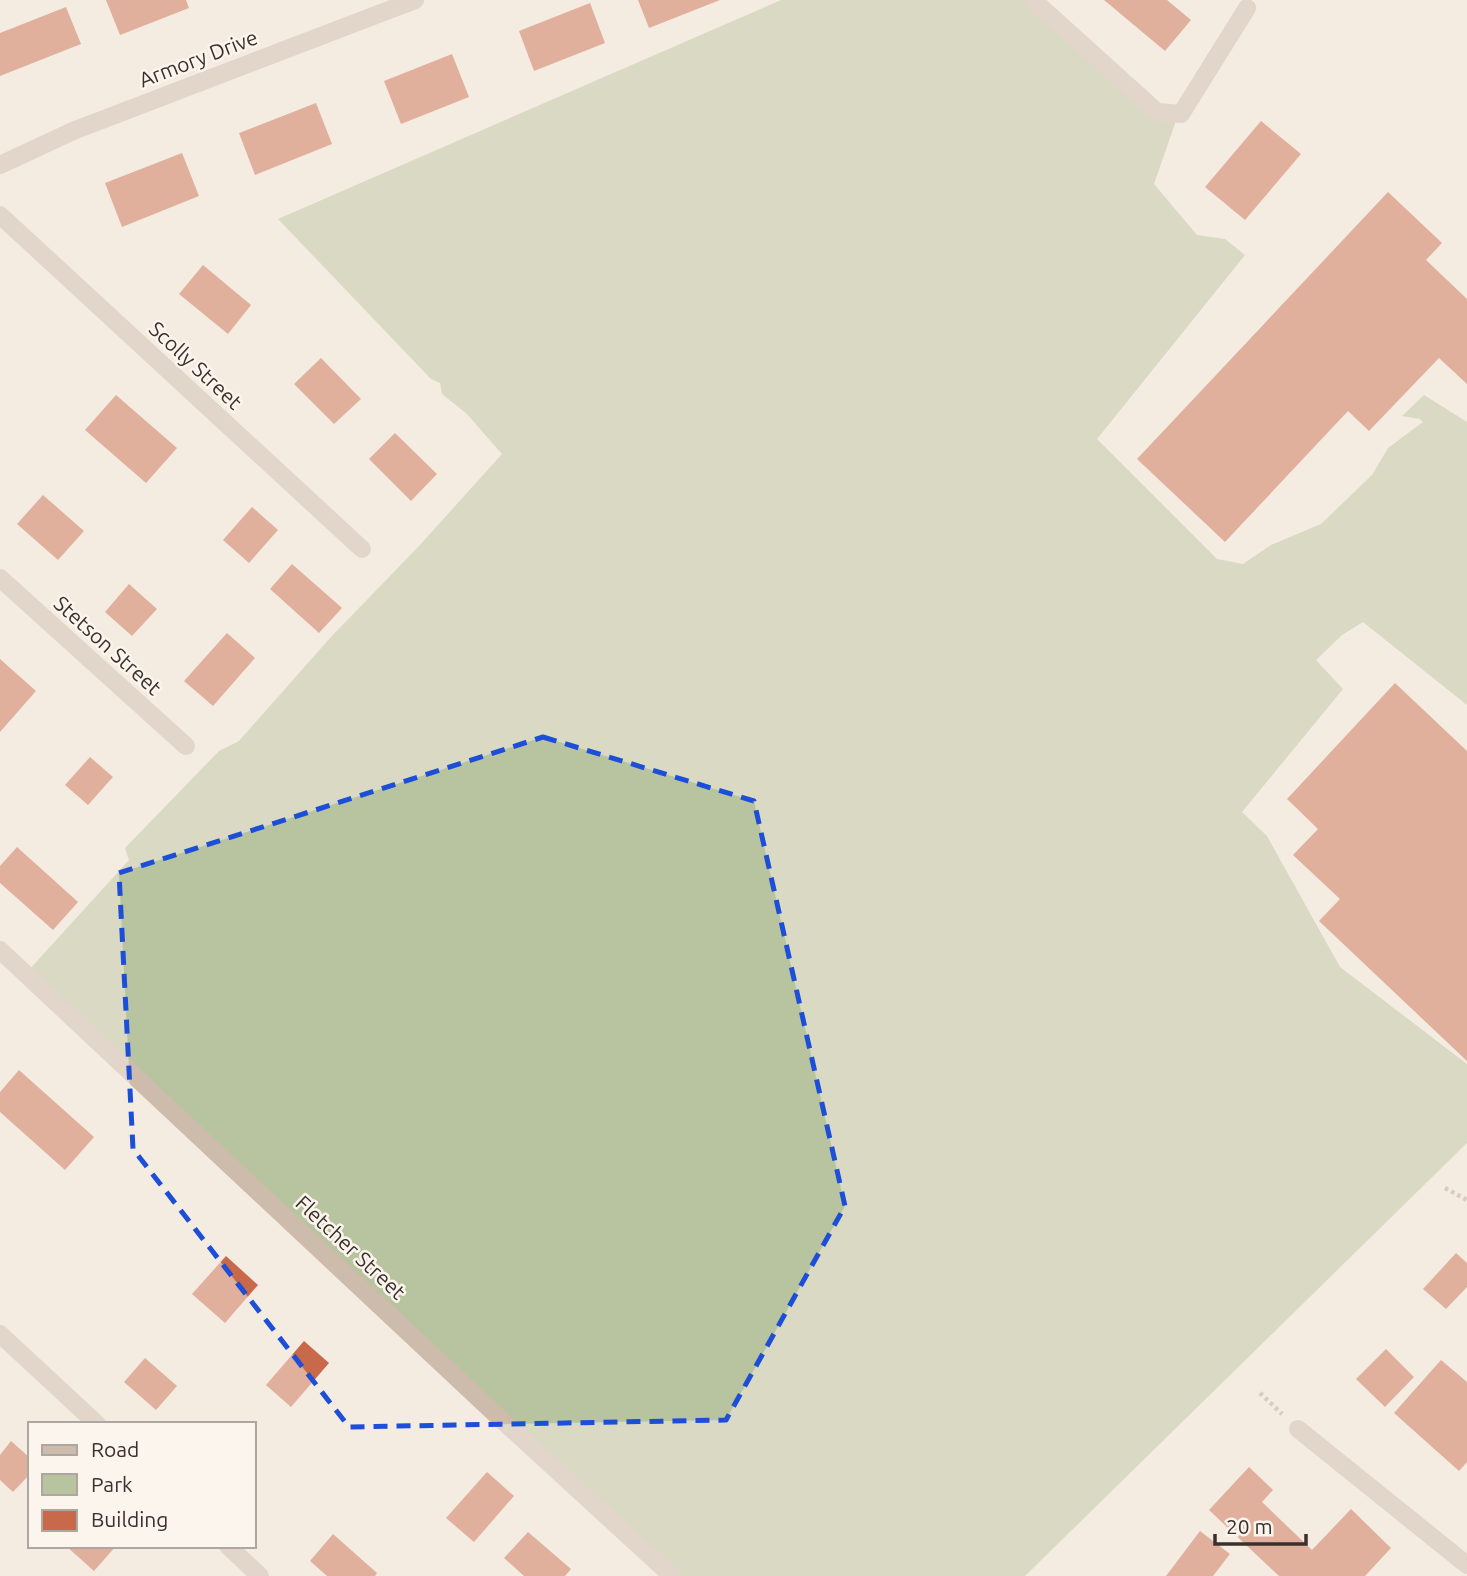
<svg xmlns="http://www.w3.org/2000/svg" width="1467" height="1576" viewBox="0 0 1467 1576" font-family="Ubuntu,sans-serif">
<rect width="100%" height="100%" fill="#f4ebe1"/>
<!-- green -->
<polygon fill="#b8c4a0" points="781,0 1032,0 1141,100 1178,115 1154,184 1197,235 1225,239 1245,255 1097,439 1217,559 1243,564 1271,545 1321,524 1372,475 1388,448 1423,422 1420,419 1402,416 1424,395 1467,422 1467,705 1363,622 1342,635 1316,660 1343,689 1242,812 1267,836 1340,967 1467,1064 1467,1143 1025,1576 675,1576 28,971 129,860 125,848 219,751 239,741 330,638 419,546 502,454 466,413 442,394 440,383 431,379 278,219"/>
<!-- building -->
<g fill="#c8694b">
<polygon points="106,0 186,0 189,8 120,35"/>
<polygon points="638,0 720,0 649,28"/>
<polygon points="1104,0 1167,0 1191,20 1165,51"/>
<polygon points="590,3 605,43 534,71 519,31"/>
<polygon points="66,7 81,44 0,76 0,33"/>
<polygon points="452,54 469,97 401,124 384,81"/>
<polygon points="316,103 332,144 255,175 239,133"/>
<polygon points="1261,121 1301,154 1245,220 1205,187"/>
<polygon points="182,153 199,196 122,227 105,183"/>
<polygon points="1388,192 1442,243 1426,260 1467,299 1467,384 1439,358 1369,431 1348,411 1225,542 1137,459"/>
<polygon points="203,265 251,305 228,334 179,294"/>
<polygon points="321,358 361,399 334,424 294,384"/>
<polygon points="116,395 177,448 146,483 85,430"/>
<polygon points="395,433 437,474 411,501 369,459"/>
<polygon points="43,495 84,531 58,560 17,524"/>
<polygon points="252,507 278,530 249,563 223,540"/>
<polygon points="292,564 342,608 319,633 270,589"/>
<polygon points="129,584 157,609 132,636 105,612"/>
<polygon points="227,633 255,658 213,706 184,681"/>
<polygon points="0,659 36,691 0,732"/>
<polygon points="1395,683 1467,751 1467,1061 1319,921 1340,899 1293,855 1318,829 1287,799"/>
<polygon points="90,757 113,777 88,805 65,785"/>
<polygon points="17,847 78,902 53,930 0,883 0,866"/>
<polygon points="19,1070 94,1137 65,1170 0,1112 0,1092"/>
<polygon points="1456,1253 1467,1263 1467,1287 1446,1309 1423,1289"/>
<polygon points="226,1256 258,1285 225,1323 192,1294"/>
<polygon points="304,1341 329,1363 291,1407 266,1385"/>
<polygon points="1386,1349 1414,1377 1385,1407 1356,1379"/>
<polygon points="145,1358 177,1386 156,1410 124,1382"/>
<polygon points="1441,1360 1467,1382 1467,1462 1459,1471 1394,1413"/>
<polygon points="11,1441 30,1458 30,1474 13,1492 0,1480 0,1455"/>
<polygon points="1249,1467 1273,1490 1262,1502 1312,1550 1351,1509 1391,1548 1365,1576 1279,1576 1209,1510"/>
<polygon points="487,1472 514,1496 474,1542 446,1518"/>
<polygon points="1200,1531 1230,1554 1213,1576 1166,1576"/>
<polygon points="528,1532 571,1569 565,1576 524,1576 504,1558"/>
<polygon points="333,1534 377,1573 375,1576 327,1576 310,1561"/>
<polygon points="66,1546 116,1546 94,1571"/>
</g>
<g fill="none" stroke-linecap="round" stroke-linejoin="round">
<!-- path -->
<g stroke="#b9a596" stroke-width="4.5" stroke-dasharray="3.5 3.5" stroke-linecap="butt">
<polyline points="1445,1188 1467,1200"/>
<polyline points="1260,1393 1282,1414"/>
</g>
<!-- minor -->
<g stroke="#cdbbac" stroke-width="18">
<polyline points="1033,0 1157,112 1181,114 1247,8"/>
<polyline points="0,165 73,131 415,0"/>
<polyline points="0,215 362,549"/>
<polyline points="0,578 186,746"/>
<polyline points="0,950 491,1410 672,1576"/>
<polyline points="0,1334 97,1424"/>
<polyline points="1298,1429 1467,1565"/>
<polyline points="228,1546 260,1576"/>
</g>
</g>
<!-- marked area -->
<path d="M0 0H1467V1576H0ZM543 737 754 801 845 1206 726 1420 349 1427 133 1149 119 873Z" fill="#f4ebe1" fill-opacity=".55" fill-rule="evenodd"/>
<path fill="none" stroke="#1d4ed8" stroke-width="5" stroke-dasharray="14 9" stroke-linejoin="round" d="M543 737 754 801 845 1206 726 1420 349 1427 133 1149 119 873Z"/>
<g text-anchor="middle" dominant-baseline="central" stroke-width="5" stroke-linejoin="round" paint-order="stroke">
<!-- street labels -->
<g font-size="21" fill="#3b302b" stroke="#fbf5ee">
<text transform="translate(198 58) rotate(-21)">Armory Drive</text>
<text transform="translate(196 365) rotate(43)">Scolly Street</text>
<text transform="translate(108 645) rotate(42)">Stetson Street</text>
<text transform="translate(351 1247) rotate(43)">Fletcher Street</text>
</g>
</g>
<!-- legend -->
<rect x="28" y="1422" width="228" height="126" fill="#fbf5ee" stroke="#aea6a0" stroke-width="2"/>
<rect x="42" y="1445" width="35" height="10" fill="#cdbbac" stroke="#aea6a0" stroke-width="2"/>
<text x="91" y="1457" font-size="21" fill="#3b302b">Road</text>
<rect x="42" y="1474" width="35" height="21" fill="#b8c4a0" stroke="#aea6a0" stroke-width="2"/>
<text x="91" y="1492" font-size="21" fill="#3b302b">Park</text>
<rect x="42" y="1510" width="35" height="21" fill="#c8694b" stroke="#aea6a0" stroke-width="2"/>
<text x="91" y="1527" font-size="21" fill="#3b302b">Building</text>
<!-- scale -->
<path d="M1215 1534v10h91v-10" fill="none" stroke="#3b302b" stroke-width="3.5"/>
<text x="1226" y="1534" font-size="21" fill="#3b302b" stroke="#fbf5ee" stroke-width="5" paint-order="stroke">20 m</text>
</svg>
